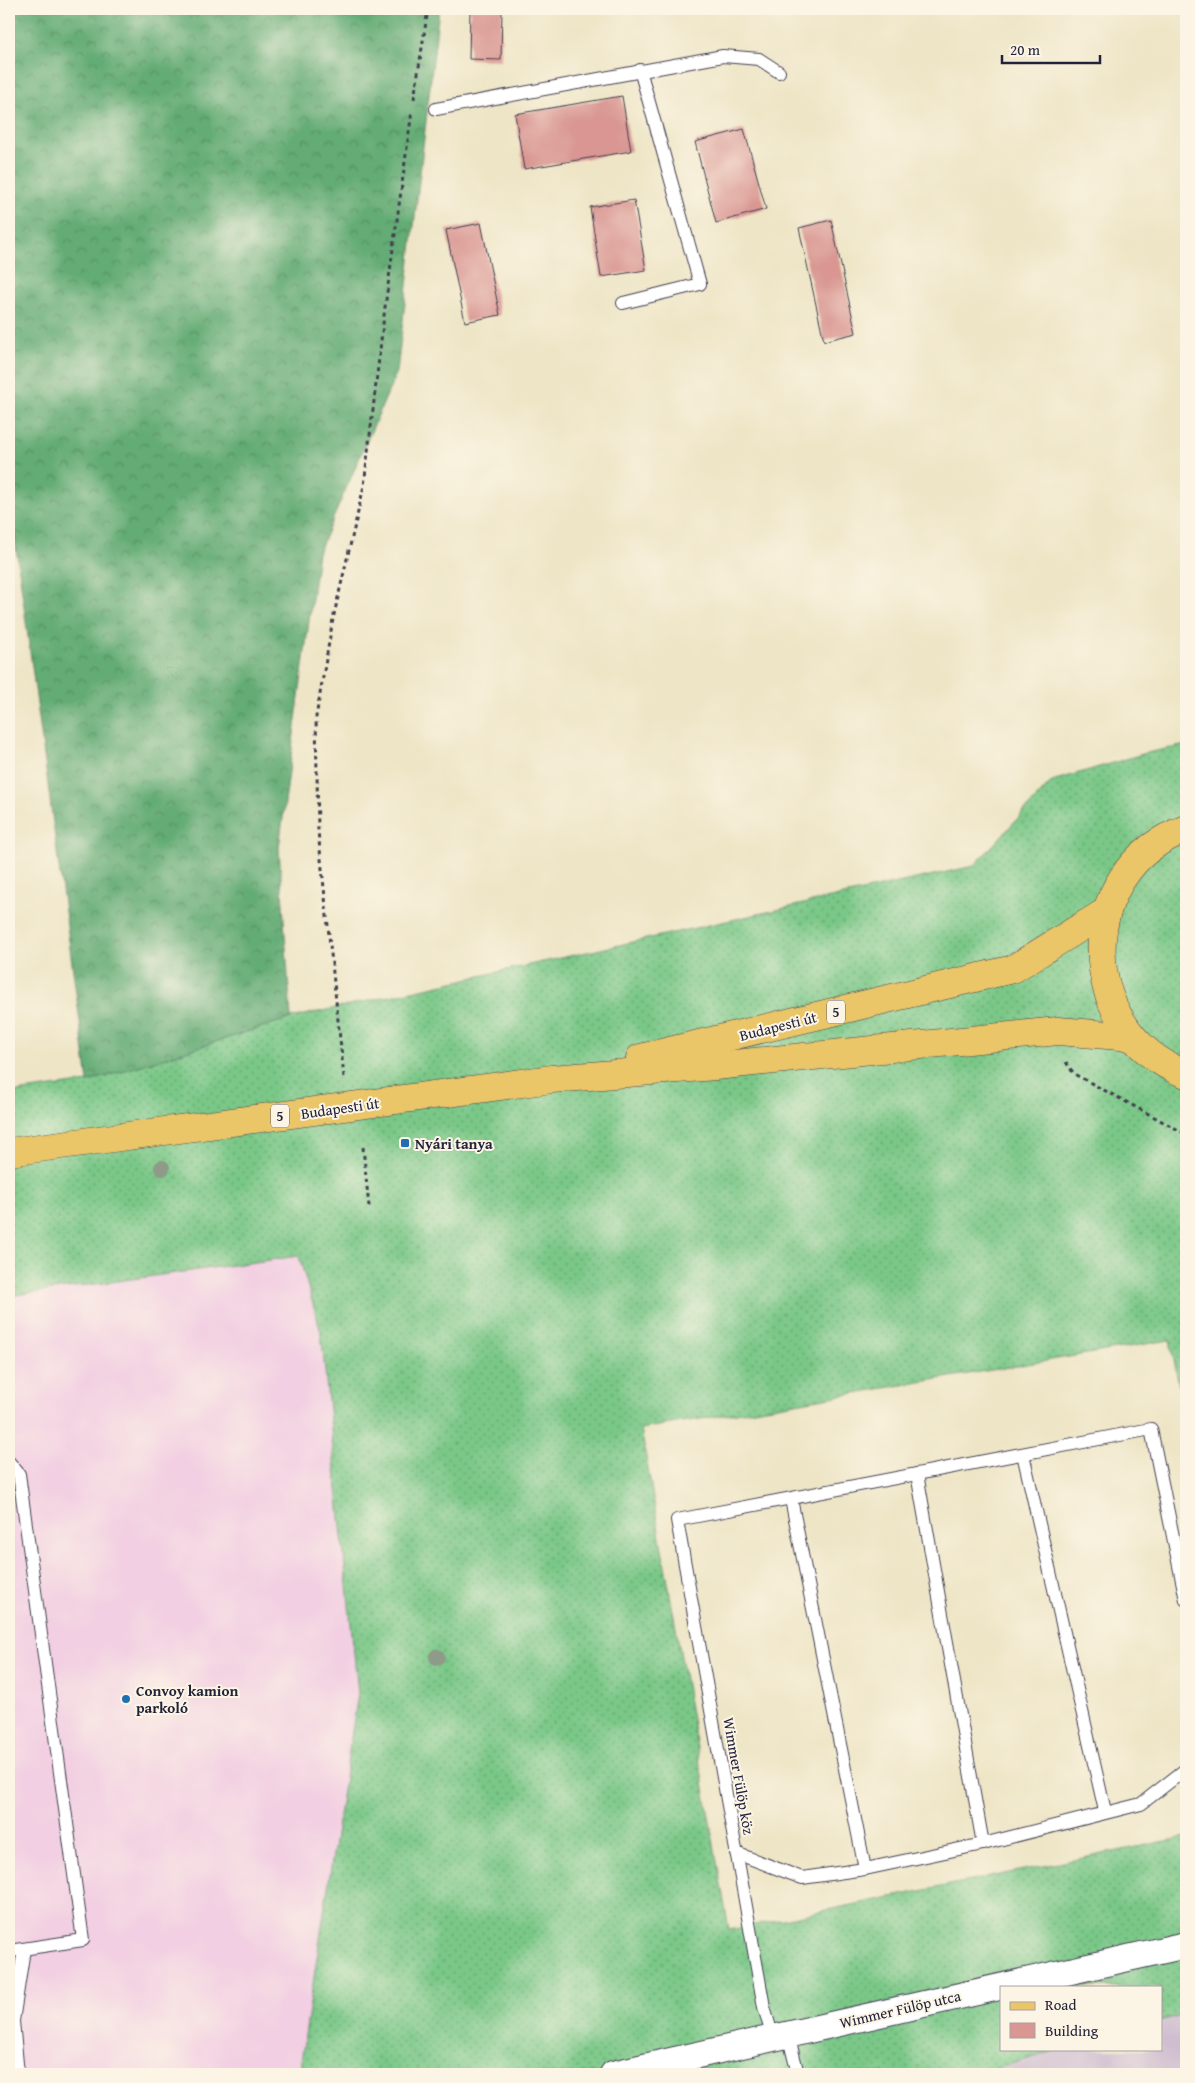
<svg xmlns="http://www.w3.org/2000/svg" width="1195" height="2083" viewBox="0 0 1195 2083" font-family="'Gentium Book Plus',serif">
<defs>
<pattern id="grass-dots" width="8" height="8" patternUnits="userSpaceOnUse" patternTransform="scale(1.25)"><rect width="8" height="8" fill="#7ac888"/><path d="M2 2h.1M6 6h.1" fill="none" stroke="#64a270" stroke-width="1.8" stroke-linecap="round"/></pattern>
<pattern id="forest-crowns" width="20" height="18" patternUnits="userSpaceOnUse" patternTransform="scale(1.25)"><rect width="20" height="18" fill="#63ac74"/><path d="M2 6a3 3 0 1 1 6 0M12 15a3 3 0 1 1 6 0" fill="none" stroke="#518c60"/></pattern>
</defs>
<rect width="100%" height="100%" fill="#fcf5e5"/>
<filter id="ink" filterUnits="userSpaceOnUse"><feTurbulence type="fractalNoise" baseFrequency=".02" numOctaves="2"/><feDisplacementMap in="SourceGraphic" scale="10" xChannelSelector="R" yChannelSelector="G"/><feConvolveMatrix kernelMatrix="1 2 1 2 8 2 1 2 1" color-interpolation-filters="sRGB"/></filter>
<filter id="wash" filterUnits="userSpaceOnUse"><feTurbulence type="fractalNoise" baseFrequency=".0096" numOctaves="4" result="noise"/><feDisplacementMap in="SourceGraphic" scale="20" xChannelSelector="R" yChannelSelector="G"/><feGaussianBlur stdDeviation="1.12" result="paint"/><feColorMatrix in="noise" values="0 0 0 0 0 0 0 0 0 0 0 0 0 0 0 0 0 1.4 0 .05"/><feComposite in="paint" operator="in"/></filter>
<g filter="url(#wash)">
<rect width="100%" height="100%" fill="#eee5c6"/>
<!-- built -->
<polygon fill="#f2cfe2" points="299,1256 321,1332 358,1693 299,2074 9,2074 9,1296"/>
<!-- industrial -->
<polygon fill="#cfbdd0" points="1186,2013 1186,2074 976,2074 1062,2049 1161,2049 1161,2021"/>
<!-- grass -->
<polygon fill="url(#grass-dots)" stroke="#4e7562" points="1186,745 1186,1423 1170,1340 641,1429 729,1930 1186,1837 1186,2013 1161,2021 1161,1987 1001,1987 1001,2049 1062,2049 976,2074 299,2074 358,1693 321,1332 299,1256 9,1296 9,1093 88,1082 291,1018 974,866 1052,781 1146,753"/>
<!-- forest -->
<polygon fill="url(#forest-crowns)" stroke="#426758" points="9,9 439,9 397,372 318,553 279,848 291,1018 88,1082 9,496"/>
<g id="blocks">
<!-- building -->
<g fill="#d99692">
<polygon points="470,9 502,9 501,60 469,59"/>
<polygon points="622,96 631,151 524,169 515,114"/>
<polygon points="744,129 766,209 716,223 695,142"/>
<polygon points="634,200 646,270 601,277 590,207"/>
<polygon points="831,220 856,333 824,341 799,228"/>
<polygon points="481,223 500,315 465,322 446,230"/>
</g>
</g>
</g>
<g filter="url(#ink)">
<use href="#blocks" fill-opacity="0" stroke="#413f50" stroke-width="1"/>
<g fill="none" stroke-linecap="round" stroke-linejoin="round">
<defs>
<g id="service">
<polyline points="436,109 723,56 759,59 779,72"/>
<polyline points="623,303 700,284 640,70"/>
<polyline points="1023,1454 1105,1811"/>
<polyline points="9,1462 19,1474 83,1940 9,1951"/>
<polyline points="917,1474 983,1844"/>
<polyline points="791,1499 865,1869"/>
<polyline points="736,1853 802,1878 865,1869 983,1844 1141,1804 1186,1769"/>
<polyline points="788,2034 798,2074"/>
<polyline points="773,2038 764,2007 677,1520 1151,1429 1186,1600"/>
<polyline points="18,2074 13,2021 24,1949"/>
</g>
<polyline id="minor" points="613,2074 1186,1945"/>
<g id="primary">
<path d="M1186 829C1072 869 1075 1032 1186 1074"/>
<polyline points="640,1058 1013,969 1107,911"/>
<polyline points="9,1152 552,1079 715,1066 1058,1031 1132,1037"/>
</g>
</defs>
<!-- service casing -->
<use href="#service" stroke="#413f50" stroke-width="14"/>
<!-- minor casing -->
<use href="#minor" stroke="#413f50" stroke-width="28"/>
<!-- primary casing -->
<use href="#primary" stroke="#413f50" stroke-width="29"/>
<!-- path -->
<g stroke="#413f50" stroke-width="3" stroke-dasharray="4 4" stroke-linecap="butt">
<polyline points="414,99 428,9"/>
<polyline points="1066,1062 1074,1074 1186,1134"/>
<polyline points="344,1077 318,831 316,717 333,619 364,486 385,307 412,111"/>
<polyline points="363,1147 369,1207"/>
</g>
<!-- service -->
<use href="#service" stroke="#fff" stroke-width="12"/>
<!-- minor -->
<use href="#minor" stroke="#fff" stroke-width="26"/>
<!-- primary -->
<use href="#primary" stroke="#eac669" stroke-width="28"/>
</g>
<!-- trees -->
<g fill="#8f9a88">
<circle cx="162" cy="1168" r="8"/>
<circle cx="437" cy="1657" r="8"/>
</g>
</g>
<!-- markers -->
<g fill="#1f6fb2" stroke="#fcf5e5" stroke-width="2">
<rect x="400" y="1138" width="10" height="10" rx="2.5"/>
<circle cx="126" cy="1699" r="5"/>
</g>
<g text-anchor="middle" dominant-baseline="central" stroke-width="4" stroke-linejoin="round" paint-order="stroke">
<!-- shield labels -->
<g fill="#fcf5e5" stroke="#63616e" stroke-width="1">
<rect x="827" y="1000.5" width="18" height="23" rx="4"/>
<rect x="271" y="1104.5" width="18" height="23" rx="4"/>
</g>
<g font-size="14" font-weight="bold" fill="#22223b">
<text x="836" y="1012">5</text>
<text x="280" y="1116">5</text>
</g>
<!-- street labels -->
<g font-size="15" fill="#22223b" stroke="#fcf5e5">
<text transform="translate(778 1026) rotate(-14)">Budapesti út</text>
<text transform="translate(340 1108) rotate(-8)">Budapesti út</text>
<text transform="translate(739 1776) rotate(80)">Wimmer Fülöp köz</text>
<text transform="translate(900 2009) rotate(-13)">Wimmer Fülöp utca</text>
</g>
<!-- poi labels -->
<g font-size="15" font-weight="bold" fill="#22223b" stroke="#fcf5e5" text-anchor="start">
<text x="415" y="1143">Nyári tanya</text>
<text x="136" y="1690">Convoy kamion<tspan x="136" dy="17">parkoló</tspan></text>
</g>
</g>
<!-- margin -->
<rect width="1195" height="2083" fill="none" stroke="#fcf5e5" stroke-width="30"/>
<!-- legend -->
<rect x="1000" y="1986" width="162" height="65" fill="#fcf5e5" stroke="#a5a1a1"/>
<rect x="1010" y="2002" width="25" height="8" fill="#eac669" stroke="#a5a1a1"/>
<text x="1045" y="2010" font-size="15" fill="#22223b">Road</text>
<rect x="1010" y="2023" width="25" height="15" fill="#d99692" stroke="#a5a1a1"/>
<text x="1045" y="2036" font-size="15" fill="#22223b">Building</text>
<!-- scale -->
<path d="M1002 55v8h98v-8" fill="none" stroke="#22223b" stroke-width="2.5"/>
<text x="1010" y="55" font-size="15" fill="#22223b" stroke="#fcf5e5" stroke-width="4" paint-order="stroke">20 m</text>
</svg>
